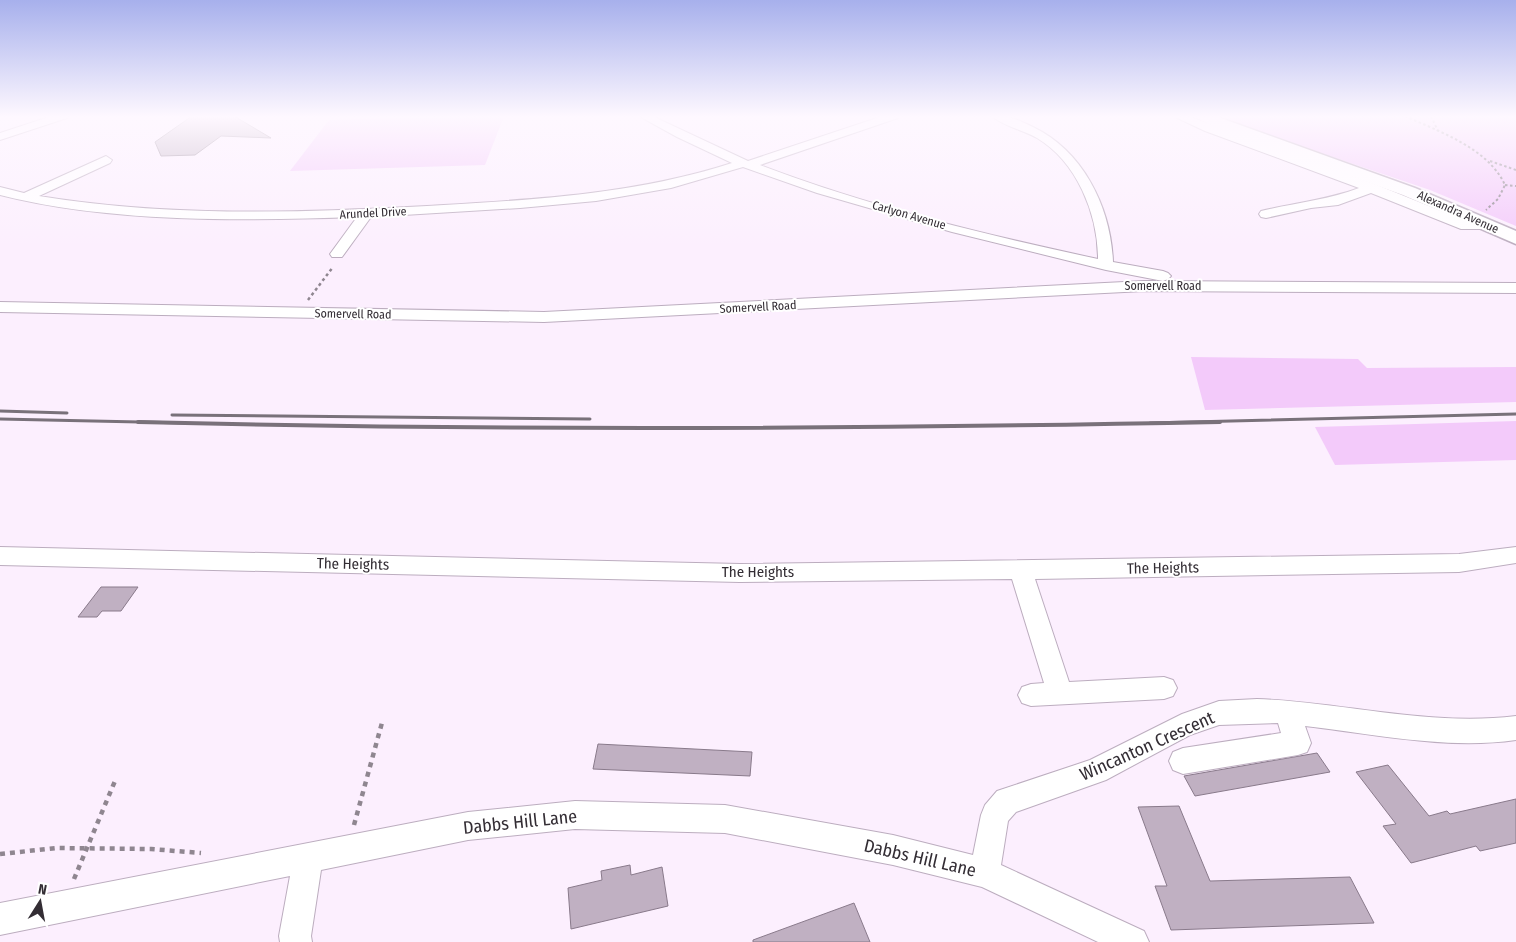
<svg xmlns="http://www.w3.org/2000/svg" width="1516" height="942" viewBox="0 0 1516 942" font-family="'Fira Sans Condensed',sans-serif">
<rect width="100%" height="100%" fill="#fceffe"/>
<!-- green -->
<g fill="#f3cafa">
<polygon points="504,116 485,165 290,171 329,120"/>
<polygon points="1220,116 1516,116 1516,226 1430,190 1265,134"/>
<polygon points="1191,357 1358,359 1367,368 1516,367 1516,402 1205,410"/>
<polygon points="1516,421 1516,460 1335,465 1315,427"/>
</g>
<!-- building -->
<g fill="#c0b0c2" stroke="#897a8b">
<polygon points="192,116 234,116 271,138 221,136 195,155 161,156 155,142"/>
<polygon points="101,587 138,587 121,611 102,611 97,617 78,617"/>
<polygon points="598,744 752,752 750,776 593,769"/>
<polygon points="1317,753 1330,772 1195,796 1184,776"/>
<polygon points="1388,765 1429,816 1447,811 1450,814 1516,799 1516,843 1480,851 1476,846 1411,863 1383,826 1396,824 1356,772"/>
<polygon points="1179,806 1210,881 1350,877 1374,923 1171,930 1155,886 1167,886 1138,807"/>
<polygon points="630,865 631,875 662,867 668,906 571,929 568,888 602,880 601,871"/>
<polygon points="854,903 870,942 753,942 753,940"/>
</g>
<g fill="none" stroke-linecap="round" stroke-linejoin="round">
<defs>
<g id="minor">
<polygon points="52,116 69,116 67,118 0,140 0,133"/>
<path d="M639 116H652L748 161 883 116H899L898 118 760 165C867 206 986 235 1098 259 1098 214 1077 162 1037 138 1025 131 1001 125 992 116 1008 115 1019 120 1033 127 1083 151 1111 207 1113 262L1163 271 1168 273 1171 276 1168 279 1163 281 1106 270 952 232 817 193 743 167 671 188 596 201 520 208 371 217 342 257H332L330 254 357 217C243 221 110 223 0 195V187L24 193 106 156 112 160 110 163 39 196C166 217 298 213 427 206 529 200 633 195 732 163L677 137Z"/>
<path d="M1173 116H1188L1377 185 1468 222 1490 221 1497 225 1490 229H1461L1371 193 1338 205 1311 208 1266 218 1261 217 1259 214 1261 211C1294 203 1328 200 1359 188L1205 131Z"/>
<polygon points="1144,281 1516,283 1516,293 1144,291 544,322 0,312 0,302 544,312"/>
<polygon points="0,547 740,564 1459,554 1516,547 1516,563 1459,572 1035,579 1069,682 1164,677 1173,680 1177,688 1173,696 1164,699 1031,706 1022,703 1018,695 1022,687 1031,684 1044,683 1012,579 740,582 0,565"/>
<path d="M1257 699C1343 702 1430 727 1516 716V740C1447 750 1374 734 1305 726L1311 743 1307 752 1298 755 1183 774 1173 770 1169 761 1173 752 1183 748 1281 733 1278 723 1219 725 1190 735 1106 780 1016 812 1008 821 1001 865 1144 931 1149 942H1098L982 887 893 865 725 833 575 829 468 840 321 870 311 936 312 942H280L279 936 290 876 0 935V903L468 812 575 801 725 805 893 835 973 855 981 815 985 805 997 791 1090 760 1182 714 1219 701Z"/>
</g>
<polygon id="major" points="1196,116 1215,116 1415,188 1516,231 1516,244 1403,195 1220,129 1198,119"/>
</defs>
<!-- minor casing -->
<use href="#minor" stroke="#bcadbf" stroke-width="2"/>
<!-- major casing -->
<use href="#major" stroke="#bcadbf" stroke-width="3"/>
<!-- path-far2 -->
<g stroke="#8f8690" stroke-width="2" stroke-dasharray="2.5 2.5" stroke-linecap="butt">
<path d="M1405 116C1440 132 1488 148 1505 185L1498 199 1486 210"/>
<polyline points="1431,116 1438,131"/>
<polyline points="1490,161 1516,170"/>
<polyline points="1505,185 1516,186"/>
</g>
<!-- path-far1 -->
<polyline stroke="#8f8690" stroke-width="2.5" stroke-dasharray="3 3" stroke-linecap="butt" points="308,300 333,267"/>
<!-- path -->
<g stroke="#8f8690" stroke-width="4.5" stroke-dasharray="5 5" stroke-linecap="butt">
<polyline points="354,825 383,719"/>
<polyline points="0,854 57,848 151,849 201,853"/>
<polyline points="74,879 115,781"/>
</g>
<!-- minor -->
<use href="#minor" fill="#fff" fill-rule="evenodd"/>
<!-- major -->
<use href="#major" fill="#fff" fill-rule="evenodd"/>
<!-- rail-far1 -->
<g stroke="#79717a" stroke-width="3">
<polyline points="0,411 67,413"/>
<polyline points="172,415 590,419"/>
<polyline points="0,419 186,423"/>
<polyline points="1150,423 1516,414"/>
</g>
<!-- rail -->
<path stroke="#79717a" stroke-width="4" d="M138 422C498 431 859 429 1220 422"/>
</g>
<!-- sky -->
<linearGradient id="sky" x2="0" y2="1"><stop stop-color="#a7b0ec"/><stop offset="0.47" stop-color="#fef8ff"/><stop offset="1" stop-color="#fef8ff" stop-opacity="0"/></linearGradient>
<rect width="1516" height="248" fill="url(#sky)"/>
<g text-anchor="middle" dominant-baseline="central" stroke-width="4" stroke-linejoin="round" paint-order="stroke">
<!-- far-street labels -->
<g font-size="12" fill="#332d34" stroke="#fff">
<text transform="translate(1458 212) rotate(24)">Alexandra Avenue</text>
<text transform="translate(373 213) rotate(-3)">Arundel Drive</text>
<text transform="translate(909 215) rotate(16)">Carlyon Avenue</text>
<text x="1163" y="286">Somervell Road</text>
<text transform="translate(758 307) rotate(-3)">Somervell Road</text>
<text transform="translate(353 314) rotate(1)">Somervell Road</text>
</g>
<!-- street labels -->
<g font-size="15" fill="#332d34" stroke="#fff">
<text transform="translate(353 564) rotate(1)">The Heights</text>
<text transform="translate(1163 568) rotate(-1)">The Heights</text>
<text x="758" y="572">The Heights</text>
</g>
<!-- near-street labels -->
<g font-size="18" fill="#332d34" stroke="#fff">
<text transform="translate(1147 746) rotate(-24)">Wincanton Crescent</text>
<text transform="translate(520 822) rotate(-6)">Dabbs Hill Lane</text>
<text transform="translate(920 858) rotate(13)">Dabbs Hill Lane</text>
</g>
</g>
<!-- north arrow -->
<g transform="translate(40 902) rotate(11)" stroke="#ffffff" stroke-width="4" paint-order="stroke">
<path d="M0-4L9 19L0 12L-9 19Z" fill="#332d34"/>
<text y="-8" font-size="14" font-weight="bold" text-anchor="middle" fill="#332d34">N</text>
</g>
</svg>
